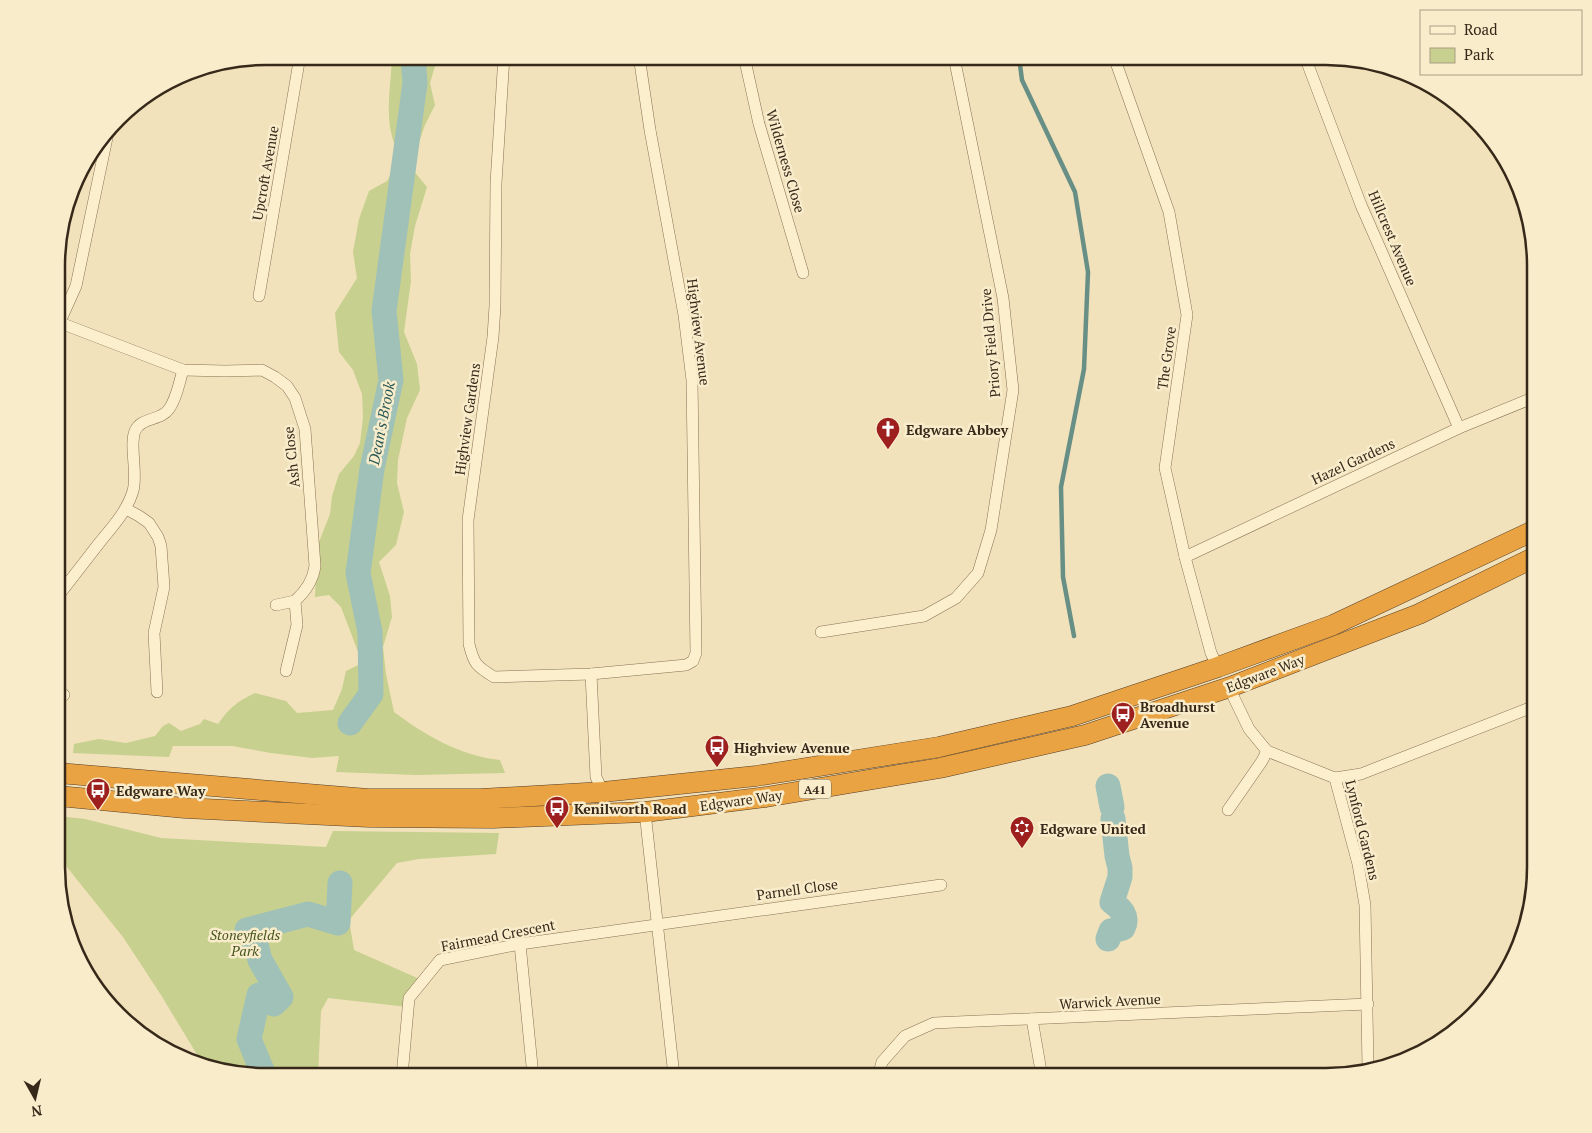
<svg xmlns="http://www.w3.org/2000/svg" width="1592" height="1133" viewBox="0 0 1592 1133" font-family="'PT Serif',serif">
<rect width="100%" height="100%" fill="#f1e2bb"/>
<!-- green -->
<g fill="#c7d08e">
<path d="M392 56H438L430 83 435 105 425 125 416 151 397 150C383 120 391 88 392 56Z"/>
<path d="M394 168 413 170 427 187 415 226 410 254 411 281 404 332 417 364 420 390 407 418 398 460 397 483 404 512 396 545 379 562 390 596 392 617 383 647 386 674 394 712C425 735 460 756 500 760L505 773 416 775 336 772 339 756 312 758 271 753 232 746H173L169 757 73 753 74 744 99 739 126 743 155 736 163 726 169 723 181 731 200 724 204 719 218 724C229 708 238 701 255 693L286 701 297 713 333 710 342 689 346 671 358 665 360 657 341 607 329 595 315 597 317 547 330 514 332 496 339 474 354 456 360 443 363 417 362 394 353 370 339 352 335 313 357 278 353 252 359 219 369 191 387 181Z"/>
<polygon points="58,816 85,819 161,838 326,847 333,831 499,833 496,854 419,859 397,863 349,920 354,950 424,981 408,1007 328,998 321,1011 318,1076 252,1076 201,1066 196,1053 161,995 123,937 58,856"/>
</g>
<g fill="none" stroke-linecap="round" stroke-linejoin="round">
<!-- stream -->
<polyline stroke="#678f86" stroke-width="4.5" points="1019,57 1022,80 1075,192 1088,272 1084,369 1061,487 1063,577 1074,636"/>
<!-- river -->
<g stroke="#9fc1b8" stroke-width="25">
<polyline points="350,723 371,694 370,632 358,573 372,469 391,380 384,311 415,83 413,56"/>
<polyline points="1108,786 1112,807"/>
<path d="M1108 939 1111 931 1123 928C1129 916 1121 909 1112 902L1120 877V868L1117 856 1113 819"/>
<polyline points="262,1076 263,1073 249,1039 259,995 274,1004 281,997 260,960 256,945 247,930 308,914 338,923 340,883"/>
</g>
<defs>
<g id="street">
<path d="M504 56 496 183 495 306 493 337 468 520 469 644C474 664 476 666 494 677L591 674 686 665 693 661 696 653 692 380 684 315 650 130 639 56"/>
<polyline points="744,56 759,124 803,273"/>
<polyline points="1114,57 1169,212 1187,315 1165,468 1185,557 1211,653 1218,667"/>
<polyline points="1305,57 1361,205 1459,428"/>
<polyline points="259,296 300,56"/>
<path d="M58 322 183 370 225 371 262 370 275 377 287 386 295 398 305 429 315 566C313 581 306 591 295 601L297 625 286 671"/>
<polyline points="58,326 76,286 108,133"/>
<polyline points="126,509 139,516 149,523 158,537 161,546 164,587 154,633 157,692"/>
<polyline points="1185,557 1459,428 1535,397"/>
<path d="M58 596C72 578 86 560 100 542 113 526 127 511 133 491 138 473 129 445 135 431 141 417 161 421 169 409 177 398 179 383 183 370"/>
<polyline points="276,605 295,601"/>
<polyline points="821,632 924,616 956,598 978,573 991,530 1013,390 1003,298 954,57"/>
<polyline points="591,674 596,777 603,792"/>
<polyline points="1230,687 1234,698 1249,729 1267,751 1335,778"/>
<polyline points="58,696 64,695"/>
<polyline points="1529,708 1535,721"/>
<polyline points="1335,778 1358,864 1365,905 1368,1067"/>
<polyline points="1335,778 1361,774 1535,706"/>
<polyline points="1228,810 1262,761 1267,751"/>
<polyline points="645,812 674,1076"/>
<polyline points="520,944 533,1076"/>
<polyline points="1032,1019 1042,1077"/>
<polyline points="402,1076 409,998 440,960 520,944 941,885"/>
<polyline points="878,1077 882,1062 905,1036 934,1023 1368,1004"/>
</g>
<g id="highway">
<polyline points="58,773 368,799 480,799 603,792 756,776 939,747 1072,716 1218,667 1333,625 1535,530"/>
<polyline points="58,796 185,808 369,817 493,818 645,812 766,797 940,768 1085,735 1230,687 1419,614 1535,557"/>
</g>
</defs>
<!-- street casing -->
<use href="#street" stroke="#8a7153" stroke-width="12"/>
<!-- highway casing -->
<use href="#highway" stroke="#563f29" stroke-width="21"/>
<!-- street -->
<use href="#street" stroke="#fcefce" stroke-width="11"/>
<!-- highway -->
<use href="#highway" stroke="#eaa342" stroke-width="20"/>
</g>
<!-- icons -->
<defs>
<symbol id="church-pin" viewBox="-11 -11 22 30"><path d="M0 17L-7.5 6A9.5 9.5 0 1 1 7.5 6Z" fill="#9d201f" stroke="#f8eccb"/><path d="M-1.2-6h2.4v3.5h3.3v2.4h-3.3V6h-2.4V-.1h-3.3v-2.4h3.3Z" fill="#fff"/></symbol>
<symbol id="bus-pin" viewBox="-11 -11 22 30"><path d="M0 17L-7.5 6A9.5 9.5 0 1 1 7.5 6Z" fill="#9d201f" stroke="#f8eccb"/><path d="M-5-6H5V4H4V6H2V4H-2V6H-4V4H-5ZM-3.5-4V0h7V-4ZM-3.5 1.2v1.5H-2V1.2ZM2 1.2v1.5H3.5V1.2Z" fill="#fff"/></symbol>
<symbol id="synagogue-pin" viewBox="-11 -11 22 30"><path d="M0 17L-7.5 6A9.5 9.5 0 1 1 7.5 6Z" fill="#9d201f" stroke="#f8eccb"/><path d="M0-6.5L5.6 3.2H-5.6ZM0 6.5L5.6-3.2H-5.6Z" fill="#fff"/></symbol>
</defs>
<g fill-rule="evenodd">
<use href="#church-pin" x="874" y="415" width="28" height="38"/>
<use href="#bus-pin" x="1109" y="700" width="28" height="38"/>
<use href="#bus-pin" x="703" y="733" width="28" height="38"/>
<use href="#bus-pin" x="84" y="776" width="28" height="38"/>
<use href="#bus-pin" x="543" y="794" width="28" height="38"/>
<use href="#synagogue-pin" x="1008" y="814" width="28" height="38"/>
</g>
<g text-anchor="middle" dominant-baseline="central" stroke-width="5" stroke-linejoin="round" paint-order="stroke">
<!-- shield labels -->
<rect fill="#f8eccb" stroke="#71644f" stroke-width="1" x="799" y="779.5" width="32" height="19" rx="4"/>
<g font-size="12" font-weight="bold" fill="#37291a">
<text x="815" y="789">A41</text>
</g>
<!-- street labels -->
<g font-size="14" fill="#37291a" stroke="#f8eccb">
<text transform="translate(786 161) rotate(74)">Wilderness Close</text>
<text transform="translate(265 173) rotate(-80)">Upcroft Avenue</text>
<text transform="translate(1393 238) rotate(67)">Hillcrest Avenue</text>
<text transform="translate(699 332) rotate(83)">Highview Avenue</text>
<text transform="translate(990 343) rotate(-95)">Priory Field Drive</text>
<text transform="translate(1166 358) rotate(-82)">The Grove</text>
<text transform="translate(467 419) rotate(-82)">Highview Gardens</text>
<text transform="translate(291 457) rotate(-96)">Ash Close</text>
<text transform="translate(1353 461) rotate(-25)">Hazel Gardens</text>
<text transform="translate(1265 673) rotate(-21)">Edgware Way</text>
<text transform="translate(741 800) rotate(-8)">Edgware Way</text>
<text transform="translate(1363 830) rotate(76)">Lynford Gardens</text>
<text transform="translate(797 889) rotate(-8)">Parnell Close</text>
<text transform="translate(498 935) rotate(-11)">Fairmead Crescent</text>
<text transform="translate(1110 1001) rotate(-3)">Warwick Avenue</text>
</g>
<!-- poi labels -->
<g font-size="14" font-weight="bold" fill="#37291a" stroke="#f8eccb" text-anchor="start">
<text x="906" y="429">Edgware Abbey</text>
<text x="1140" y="706">Broadhurst<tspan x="1140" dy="16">Avenue</tspan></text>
<text x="734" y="747">Highview Avenue</text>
<text x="116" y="790">Edgware Way</text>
<text x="574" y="808">Kenilworth Road</text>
<text x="1040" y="828">Edgware United</text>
</g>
<!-- park labels -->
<g font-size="14" font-style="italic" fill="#47551f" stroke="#f8eccb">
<text x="245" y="934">Stoneyfields<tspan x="245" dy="16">Park</tspan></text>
</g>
<!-- water labels -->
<g font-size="15" font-style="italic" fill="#285856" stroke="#f8eccb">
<text transform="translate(381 423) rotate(-79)">Dean's Brook</text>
</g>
</g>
<!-- crop -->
<path d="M0 0H1592V1133H0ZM266 65H1326A201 201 0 0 1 1527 266V867A201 201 0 0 1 1326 1068H266A201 201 0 0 1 65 867V266A201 201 0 0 1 266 65Z" fill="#f8eccb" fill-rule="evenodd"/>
<path fill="none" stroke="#37291a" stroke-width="2.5" d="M266 65H1326A201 201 0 0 1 1527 266V867A201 201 0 0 1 1326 1068H266A201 201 0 0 1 65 867V266A201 201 0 0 1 266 65Z"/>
<!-- legend -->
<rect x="1420" y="10" width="162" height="65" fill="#f8eccb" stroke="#ab9e84"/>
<rect x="1430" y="26" width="25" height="8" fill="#fcefce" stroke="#ab9e84"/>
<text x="1464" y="35" font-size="15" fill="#37291a">Road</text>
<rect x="1430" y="48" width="25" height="15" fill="#c7d08e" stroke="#ab9e84"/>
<text x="1464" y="60" font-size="15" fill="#37291a">Park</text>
<!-- north arrow -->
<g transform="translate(35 1098) rotate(172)" stroke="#f8eccb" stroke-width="4" paint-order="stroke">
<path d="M0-4L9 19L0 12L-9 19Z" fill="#37291a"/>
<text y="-8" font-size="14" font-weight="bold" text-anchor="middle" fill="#37291a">N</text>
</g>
</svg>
